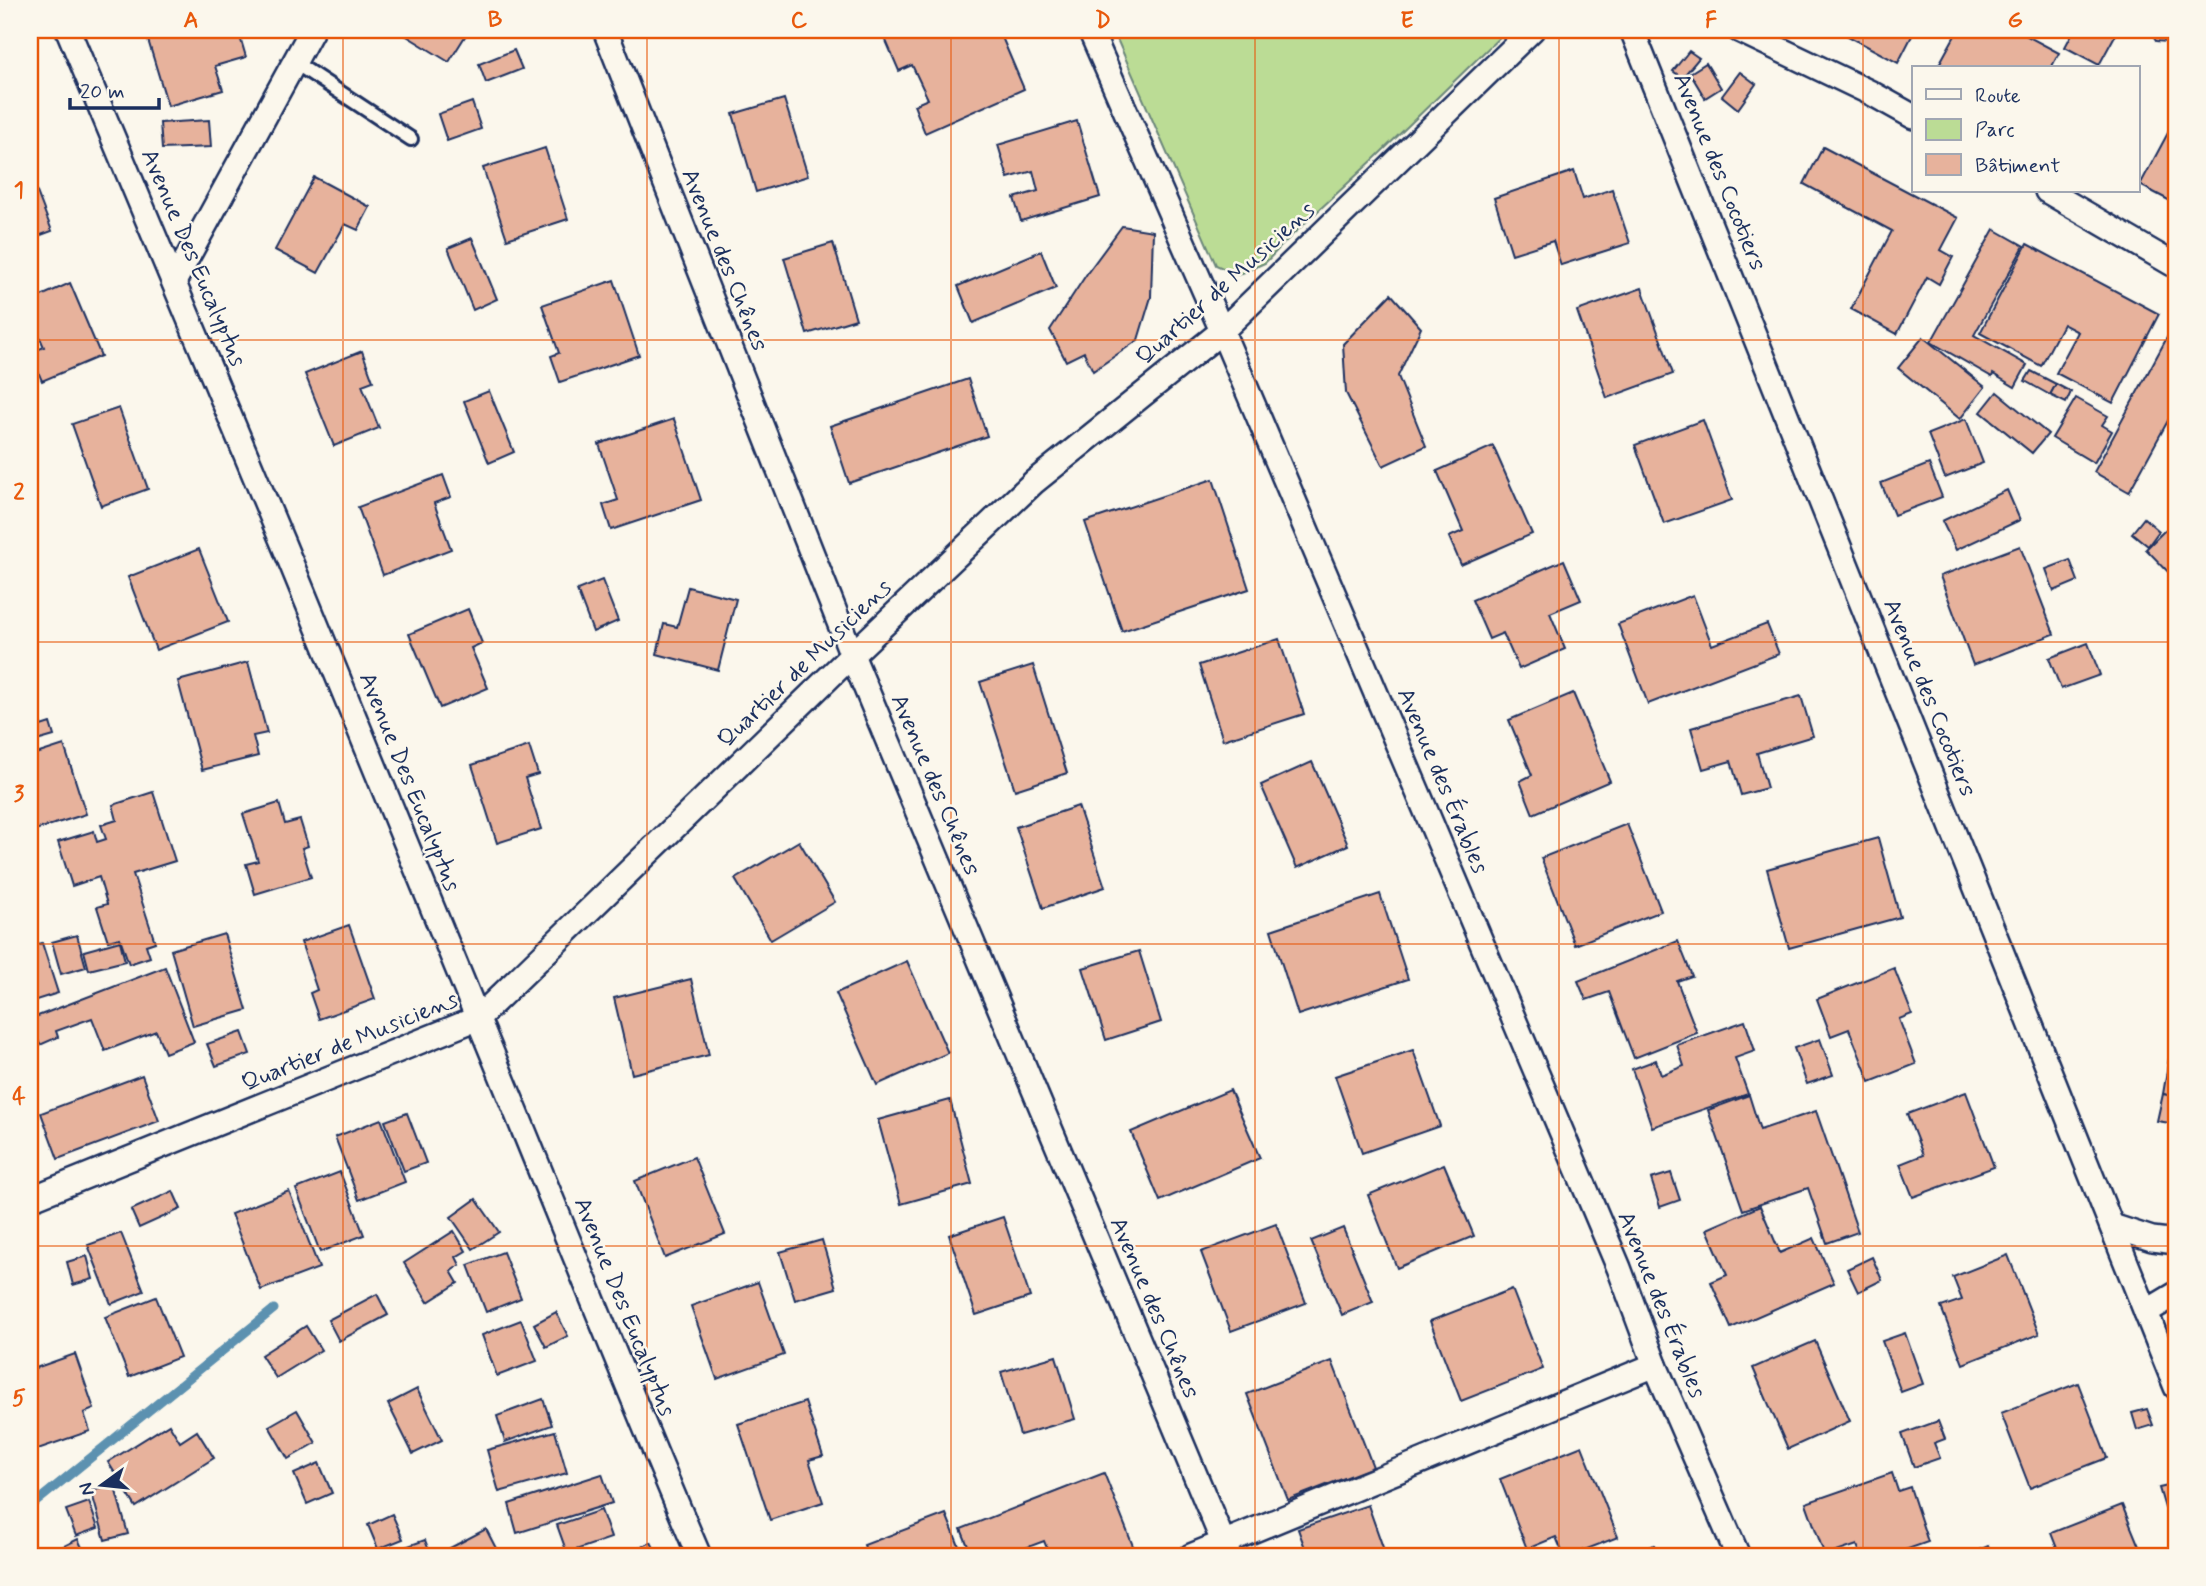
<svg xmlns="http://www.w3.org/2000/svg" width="2206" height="1586" viewBox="0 0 2206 1586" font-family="Mynerve,sans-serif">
<rect width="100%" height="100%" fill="#fbf7ec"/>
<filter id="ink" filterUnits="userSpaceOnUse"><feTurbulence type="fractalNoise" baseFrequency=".0143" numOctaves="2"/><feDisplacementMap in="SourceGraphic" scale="14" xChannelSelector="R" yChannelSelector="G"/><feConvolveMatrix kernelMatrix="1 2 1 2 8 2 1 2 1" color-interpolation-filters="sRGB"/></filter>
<g filter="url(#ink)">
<!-- green -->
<polygon fill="#bbdc95" stroke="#6b867a" stroke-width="2" points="1113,30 1507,30 1374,159 1291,236 1265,263 1238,275 1216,265"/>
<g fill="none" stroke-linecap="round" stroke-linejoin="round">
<!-- stream -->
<polyline stroke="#5c91b0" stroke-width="9" points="30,1507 274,1309"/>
</g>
<!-- building -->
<g fill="#e7b29c" stroke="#1b2f5e" stroke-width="2">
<polygon points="145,30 238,30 246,57 215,66 223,90 168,106"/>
<polygon points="397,30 469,30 449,62"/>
<polygon points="898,30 999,30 1024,89 925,133 914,105 928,99 912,65 899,71 884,36"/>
<polygon points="1837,30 1915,30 1898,63"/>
<polygon points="1958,30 2016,30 2059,53 2051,68 1937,68"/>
<polygon points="2074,30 2118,30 2099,65 2065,47"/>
<polygon points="2149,30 2175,30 2175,35 2167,42 2156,41"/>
<polygon points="514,50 522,69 486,83 479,64"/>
<polygon points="1689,51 1699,58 1682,78 1673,71"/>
<polygon points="1706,63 1721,88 1705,98 1690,73"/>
<polygon points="1740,72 1756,84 1738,109 1722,96"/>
<polygon points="784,99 808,176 756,192 733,114"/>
<polygon points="472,102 481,129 447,141 438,114"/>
<polygon points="2176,118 2176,204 2140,185"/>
<polygon points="209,120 211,147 162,149 160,123"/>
<polygon points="1077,121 1100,197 1021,221 1014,198 1038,191 1033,171 1008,178 998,145"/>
<polygon points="1823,147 1958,218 1941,250 1953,257 1939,284 1927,277 1897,334 1851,309 1892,231 1804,184"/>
<polygon points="545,148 568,219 507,239 483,168"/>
<polygon points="1574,171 1583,199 1612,189 1630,243 1561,265 1553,241 1512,254 1494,198"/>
<polygon points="30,174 52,231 30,239"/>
<polygon points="314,177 370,207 358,230 345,224 318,273 275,250"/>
<polygon points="1122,226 1153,231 1151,297 1138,340 1093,371 1084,352 1066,361 1050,330 1088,272"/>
<polygon points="1994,229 2024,246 1974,335 2027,365 2015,387 1993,374 1992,377 1931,342"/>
<polygon points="472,238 497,299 473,310 448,248"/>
<polygon points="833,243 856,319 807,334 784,258"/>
<polygon points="2027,244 2159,314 2113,403 2056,373 2078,332 2063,324 2041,366 1980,333"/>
<polygon points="1041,251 1056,288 973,323 958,286"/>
<polygon points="614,280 639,355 560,382 551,356 559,353 542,305"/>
<polygon points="70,283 101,356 42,381 30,353 44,347 30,315 30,301"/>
<polygon points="1642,288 1673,374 1607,398 1577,311"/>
<polygon points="1391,294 1421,328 1398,376 1426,446 1383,466 1346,393 1343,344"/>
<polygon points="2176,321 2176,406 2129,492 2094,472"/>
<polygon points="1923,337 1985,387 1960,419 1898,368"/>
<polygon points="362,351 373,381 362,385 379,428 334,446 305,374"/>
<polygon points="2031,371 2056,384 2050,395 2025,381"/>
<polygon points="968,379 987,436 849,483 830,426"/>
<polygon points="2056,384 2071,392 2066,403 2050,395"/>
<polygon points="489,391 514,452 489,463 464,401"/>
<polygon points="1997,392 2048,434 2032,453 1981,412"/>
<polygon points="2076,398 2108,416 2102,425 2112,431 2094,463 2052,438"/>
<polygon points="119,408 148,489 101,506 72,424"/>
<polygon points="674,419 701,500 611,530 603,505 618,500 599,444"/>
<polygon points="1966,419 1983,463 1945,478 1928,434"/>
<polygon points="1703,420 1732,500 1664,524 1635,445"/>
<polygon points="1493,446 1532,534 1461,565 1449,537 1463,531 1437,471"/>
<polygon points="1929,464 1942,497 1894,515 1881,483"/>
<polygon points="443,475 451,497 434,503 451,549 383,575 358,507"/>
<polygon points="1213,479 1249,589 1122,631 1085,522"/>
<polygon points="2007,490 2020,520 1956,550 1942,521"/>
<polygon points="2144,518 2159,531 2148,546 2132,533"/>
<polygon points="2165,530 2176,541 2176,580 2146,549"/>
<polygon points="2020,546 2054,634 1973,665 1940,576"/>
<polygon points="199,549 228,622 156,650 128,577"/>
<polygon points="1564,560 1581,600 1550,613 1565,649 1519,669 1503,633 1489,639 1472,600"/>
<polygon points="2070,560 2078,581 2054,591 2046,569"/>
<polygon points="602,580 618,621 593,632 577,590"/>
<polygon points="688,587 736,599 718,670 657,654 664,624 677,627"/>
<polygon points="1693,595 1712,645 1767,624 1779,654 1648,704 1618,624"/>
<polygon points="468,609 482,643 471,648 488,688 440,708 409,634"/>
<polygon points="1279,639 1304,714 1223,740 1199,665"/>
<polygon points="2088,643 2100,675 2061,689 2049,658"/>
<polygon points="248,662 267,733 253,736 258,756 202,770 178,681"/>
<polygon points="1033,665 1067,773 1015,790 980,682"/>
<polygon points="1573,693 1610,781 1533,814 1520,781 1532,775 1509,720"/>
<polygon points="1801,696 1813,736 1757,753 1767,788 1741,795 1731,761 1703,769 1691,728"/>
<polygon points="37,710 41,726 50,723 54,736 30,743 30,712"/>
<polygon points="64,745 86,814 35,830 30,812 30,756"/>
<polygon points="529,746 538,774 525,778 541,829 497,843 472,765"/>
<polygon points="1312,762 1348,845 1297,868 1261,785"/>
<polygon points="153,792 175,861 133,874 155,942 146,945 150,957 129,964 120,938 108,941 97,907 107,904 99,877 72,886 58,842 94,831 97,842 106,839 101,825 117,820 113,805"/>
<polygon points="279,803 285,824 300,820 308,846 302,848 311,877 255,894 246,864 258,861 243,814"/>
<polygon points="1078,806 1105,887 1043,908 1016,827"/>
<polygon points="1627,824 1661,911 1575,945 1541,858"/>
<polygon points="1878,838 1900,917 1789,948 1767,869"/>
<polygon points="799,841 835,902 771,940 735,879"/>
<polygon points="1380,894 1408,979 1298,1015 1271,930"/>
<polygon points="349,925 375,999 319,1019 310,993 317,990 301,942"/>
<polygon points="224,934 247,1010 193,1026 171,950"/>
<polygon points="77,935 86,967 61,974 52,942"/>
<polygon points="120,941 125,961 89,970 84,951"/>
<polygon points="1678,941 1692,976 1677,981 1697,1033 1634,1058 1609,992 1586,1000 1578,981"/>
<polygon points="42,943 58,993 30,1002 30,947"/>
<polygon points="1139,951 1161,1022 1106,1040 1083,968"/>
<polygon points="907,961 948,1053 877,1085 836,993"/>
<polygon points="165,967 194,1042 165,1053 156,1031 105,1051 92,1018 56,1031 58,1037 40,1045 37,1038 30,1040 30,1019"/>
<polygon points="1894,968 1912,1014 1899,1019 1916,1064 1870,1082 1849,1029 1831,1036 1817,999"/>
<polygon points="691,979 709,1055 632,1074 614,998"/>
<polygon points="2176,1017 2176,1097 2163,1094"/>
<polygon points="1745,1021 1755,1051 1735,1058 1748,1094 1652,1127 1632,1069 1656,1060 1661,1075 1684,1066 1677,1045"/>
<polygon points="242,1032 250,1054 216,1066 207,1044"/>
<polygon points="1820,1039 1833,1075 1807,1084 1794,1048"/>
<polygon points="1413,1050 1440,1126 1362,1153 1335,1076"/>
<polygon points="142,1075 159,1121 58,1159 41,1113"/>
<polygon points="1230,1090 1260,1158 1160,1201 1131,1132"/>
<polygon points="1966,1092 1994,1167 1913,1197 1900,1164 1923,1155 1907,1114"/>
<polygon points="2163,1094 2176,1097 2176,1124 2157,1121"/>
<polygon points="1749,1095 1760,1130 1816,1111 1858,1232 1827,1243 1808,1188 1743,1210 1708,1110"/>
<polygon points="950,1100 972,1184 901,1204 878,1120"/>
<polygon points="407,1113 426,1163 404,1171 385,1121"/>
<polygon points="381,1119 405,1182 359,1200 335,1137"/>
<polygon points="694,1157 725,1234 665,1258 635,1181"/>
<polygon points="1444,1164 1474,1236 1397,1268 1368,1195"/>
<polygon points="340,1172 364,1235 320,1252 296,1189"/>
<polygon points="1671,1173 1680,1200 1660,1207 1651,1179"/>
<polygon points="173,1191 181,1209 139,1228 131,1210"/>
<polygon points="289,1191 319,1268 261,1290 231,1214"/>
<polygon points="476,1199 499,1232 473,1249 451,1217"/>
<polygon points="1760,1206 1780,1253 1814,1238 1834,1283 1731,1328 1711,1282 1727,1275 1707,1229"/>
<polygon points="1003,1217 1030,1297 976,1315 949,1235"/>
<polygon points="1276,1224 1306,1303 1231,1331 1201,1252"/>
<polygon points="1343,1228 1373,1302 1342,1315 1311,1241"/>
<polygon points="454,1231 466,1251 456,1257 460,1265 451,1271 458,1283 428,1302 404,1263"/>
<polygon points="121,1233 144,1291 111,1304 88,1245"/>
<polygon points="822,1240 836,1288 795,1300 780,1252"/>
<polygon points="503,1252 521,1298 486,1312 468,1265"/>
<polygon points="2008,1255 2039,1334 1963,1364 1941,1307 1962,1300 1953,1277"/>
<polygon points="87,1256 93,1279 73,1285 67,1262"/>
<polygon points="1872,1257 1882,1280 1858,1292 1847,1269"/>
<polygon points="758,1282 784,1355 717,1379 691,1306"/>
<polygon points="1512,1289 1543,1369 1461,1401 1430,1321"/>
<polygon points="377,1294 388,1315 339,1341 328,1320"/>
<polygon points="156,1297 180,1357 129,1377 105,1317"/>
<polygon points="556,1312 568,1336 546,1347 534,1324"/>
<polygon points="521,1320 537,1361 497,1376 482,1335"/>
<polygon points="306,1326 321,1350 276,1378 261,1355"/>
<polygon points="1905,1333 1923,1384 1901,1392 1882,1341"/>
<polygon points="1815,1341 1850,1421 1788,1449 1753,1368"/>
<polygon points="75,1354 94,1409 84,1413 90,1431 35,1450 30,1433 30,1370"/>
<polygon points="1056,1356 1075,1419 1020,1435 1001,1372"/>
<polygon points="1332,1361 1373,1467 1288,1500 1247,1394"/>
<polygon points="2078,1383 2107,1458 2030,1488 2001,1413"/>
<polygon points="417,1389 442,1440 413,1454 388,1404"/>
<polygon points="543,1399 552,1425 505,1442 497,1416"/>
<polygon points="805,1402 823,1456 809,1460 823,1502 770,1520 738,1424"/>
<polygon points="2147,1409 2153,1425 2137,1430 2132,1413"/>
<polygon points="297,1410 316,1443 288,1459 269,1426"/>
<polygon points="1938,1421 1945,1439 1934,1443 1940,1458 1914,1467 1902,1434"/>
<polygon points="169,1424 180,1442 197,1431 214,1458 136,1507 108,1462"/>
<polygon points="555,1431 567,1473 499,1492 487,1450"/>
<polygon points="1582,1446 1618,1537 1569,1556 1564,1556 1556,1537 1527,1549 1500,1479"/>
<polygon points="319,1463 332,1493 307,1504 294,1474"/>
<polygon points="1104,1473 1137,1556 1050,1556 1044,1541 1004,1556 972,1556 961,1529"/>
<polygon points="1892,1473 1898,1491 1910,1487 1928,1542 1888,1556 1861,1556 1857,1545 1825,1556 1806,1503"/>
<polygon points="602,1474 612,1503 517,1533 509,1504"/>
<polygon points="114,1484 128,1534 105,1540 91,1490"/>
<polygon points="2168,1486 2174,1505 2165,1508 2159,1488"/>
<polygon points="89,1502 98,1528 76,1536 66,1510"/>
<polygon points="1368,1505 1386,1556 1308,1556 1298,1529"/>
<polygon points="2122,1505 2143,1556 2060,1556 2051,1533"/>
<polygon points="601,1510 611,1538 567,1553 557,1525"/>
<polygon points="392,1514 403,1539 378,1549 368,1525"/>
<polygon points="946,1514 963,1556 868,1556 864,1545"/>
<polygon points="486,1529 500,1556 454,1556 450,1548"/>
<polygon points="78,1539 86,1556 54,1556 52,1552"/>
<polygon points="425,1540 431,1556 389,1556 388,1553"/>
<polygon points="651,1542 658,1556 626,1556 625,1555"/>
<polygon points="1654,1545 1659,1556 1625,1556"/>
<polygon points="1988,1546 1992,1556 1965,1556"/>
</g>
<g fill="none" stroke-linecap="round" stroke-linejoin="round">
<defs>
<polyline id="lane" points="294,62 411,139"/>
<g id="street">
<path d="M68 30C207 359 344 688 478 1019 552 1198 623 1378 699 1556"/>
<polyline points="605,30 852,655 1229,1556"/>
<polyline points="1090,30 1222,331 1428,816 1619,1268 1655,1365 1738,1556"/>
<polyline points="1632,30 2176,1387"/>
<polyline points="1739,30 1871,93 1914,117"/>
<polyline points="2047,191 2176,266"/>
<polyline points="174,282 312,30"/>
<polyline points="30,1199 478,1018 852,655 1034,482 1222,331 1532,30"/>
<polyline points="2112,1226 2152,1239 2176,1242"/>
<polyline points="2146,1312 2176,1294"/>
<polyline points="1191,1556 1655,1365"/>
</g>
</defs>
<!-- lane casing -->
<use href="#lane" stroke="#1b2f5e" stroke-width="18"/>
<!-- street casing -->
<use href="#street" stroke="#1b2f5e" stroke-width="28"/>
<!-- lane -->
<use href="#lane" stroke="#fbf7ec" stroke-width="12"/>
<!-- street -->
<use href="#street" stroke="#fbf7ec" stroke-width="23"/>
</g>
</g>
<!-- grid -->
<path fill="none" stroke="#e8590c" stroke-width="2" stroke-opacity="0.55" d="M343 30V1556M647 30V1556M951 30V1556M1255 30V1556M1559 30V1556M1863 30V1556M30 340H2176M30 642H2176M30 944H2176M30 1246H2176"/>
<g text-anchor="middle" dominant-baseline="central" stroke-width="5" stroke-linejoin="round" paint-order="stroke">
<!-- street labels -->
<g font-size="24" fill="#1b2f5e" stroke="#fbf7ec">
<text transform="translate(1719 172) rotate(68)">Avenue des Cocotiers</text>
<text transform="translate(193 258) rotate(67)">Avenue Des Eucalyptus</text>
<text transform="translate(724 260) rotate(68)">Avenue des Chênes</text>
<text transform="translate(1226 284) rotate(-42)">Quartier de Musiciens</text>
<text transform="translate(805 664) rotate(-44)">Quartier de Musiciens</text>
<text transform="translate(1929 698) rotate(68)">Avenue des Cocotiers</text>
<text transform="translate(1442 781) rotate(67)">Avenue des Érables</text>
<text transform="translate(409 782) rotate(68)">Avenue Des Eucalyptus</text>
<text transform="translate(935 785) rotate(67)">Avenue des Chênes</text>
<text transform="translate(350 1042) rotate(-22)">Quartier de Musiciens</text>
<text transform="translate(1661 1305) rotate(68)">Avenue des Érables</text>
<text transform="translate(624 1307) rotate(68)">Avenue Des Eucalyptus</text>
<text transform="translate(1154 1308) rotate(67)">Avenue des Chênes</text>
</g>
</g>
<!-- margin -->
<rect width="2206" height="1586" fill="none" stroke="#fbf7ec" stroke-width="77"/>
<!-- legend -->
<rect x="1912" y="66" width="228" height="126" fill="#fbf7ec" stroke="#a1a7b3" stroke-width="2"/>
<rect x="1926" y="89" width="35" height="10" fill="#fbf7ec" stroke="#a1a7b3" stroke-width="2"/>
<text x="1975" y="102" font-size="21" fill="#1b2f5e">Route</text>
<rect x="1926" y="119" width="35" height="21" fill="#bbdc95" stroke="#a1a7b3" stroke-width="2"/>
<text x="1975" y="136" font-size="21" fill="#1b2f5e">Parc</text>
<rect x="1926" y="154" width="35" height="21" fill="#e7b29c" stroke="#a1a7b3" stroke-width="2"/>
<text x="1975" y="172" font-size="21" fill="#1b2f5e">Bâtiment</text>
<!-- north arrow -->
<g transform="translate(102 1485) rotate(255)" stroke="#fbf7ec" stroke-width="5" paint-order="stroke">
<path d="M0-5L12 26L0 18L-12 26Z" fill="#1b2f5e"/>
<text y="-10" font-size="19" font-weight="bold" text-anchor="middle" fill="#1b2f5e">N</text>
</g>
<!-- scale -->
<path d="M70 98v10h89v-10" fill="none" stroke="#1b2f5e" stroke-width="3.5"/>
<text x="80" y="98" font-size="21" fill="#1b2f5e" stroke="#fbf7ec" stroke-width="5" paint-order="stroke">20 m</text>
<rect x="38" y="38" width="2130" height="1510" fill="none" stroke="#e8590c" stroke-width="2.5"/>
<g font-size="23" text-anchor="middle" font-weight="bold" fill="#e8590c">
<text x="191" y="27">A</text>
<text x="495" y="27">B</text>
<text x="799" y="27">C</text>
<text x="1103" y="27">D</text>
<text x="1407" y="27">E</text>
<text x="1711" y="27">F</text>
<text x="2015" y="27">G</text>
<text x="19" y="197">1</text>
<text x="19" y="499">2</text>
<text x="19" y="801">3</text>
<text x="19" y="1103">4</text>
<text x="19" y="1405">5</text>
</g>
</svg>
